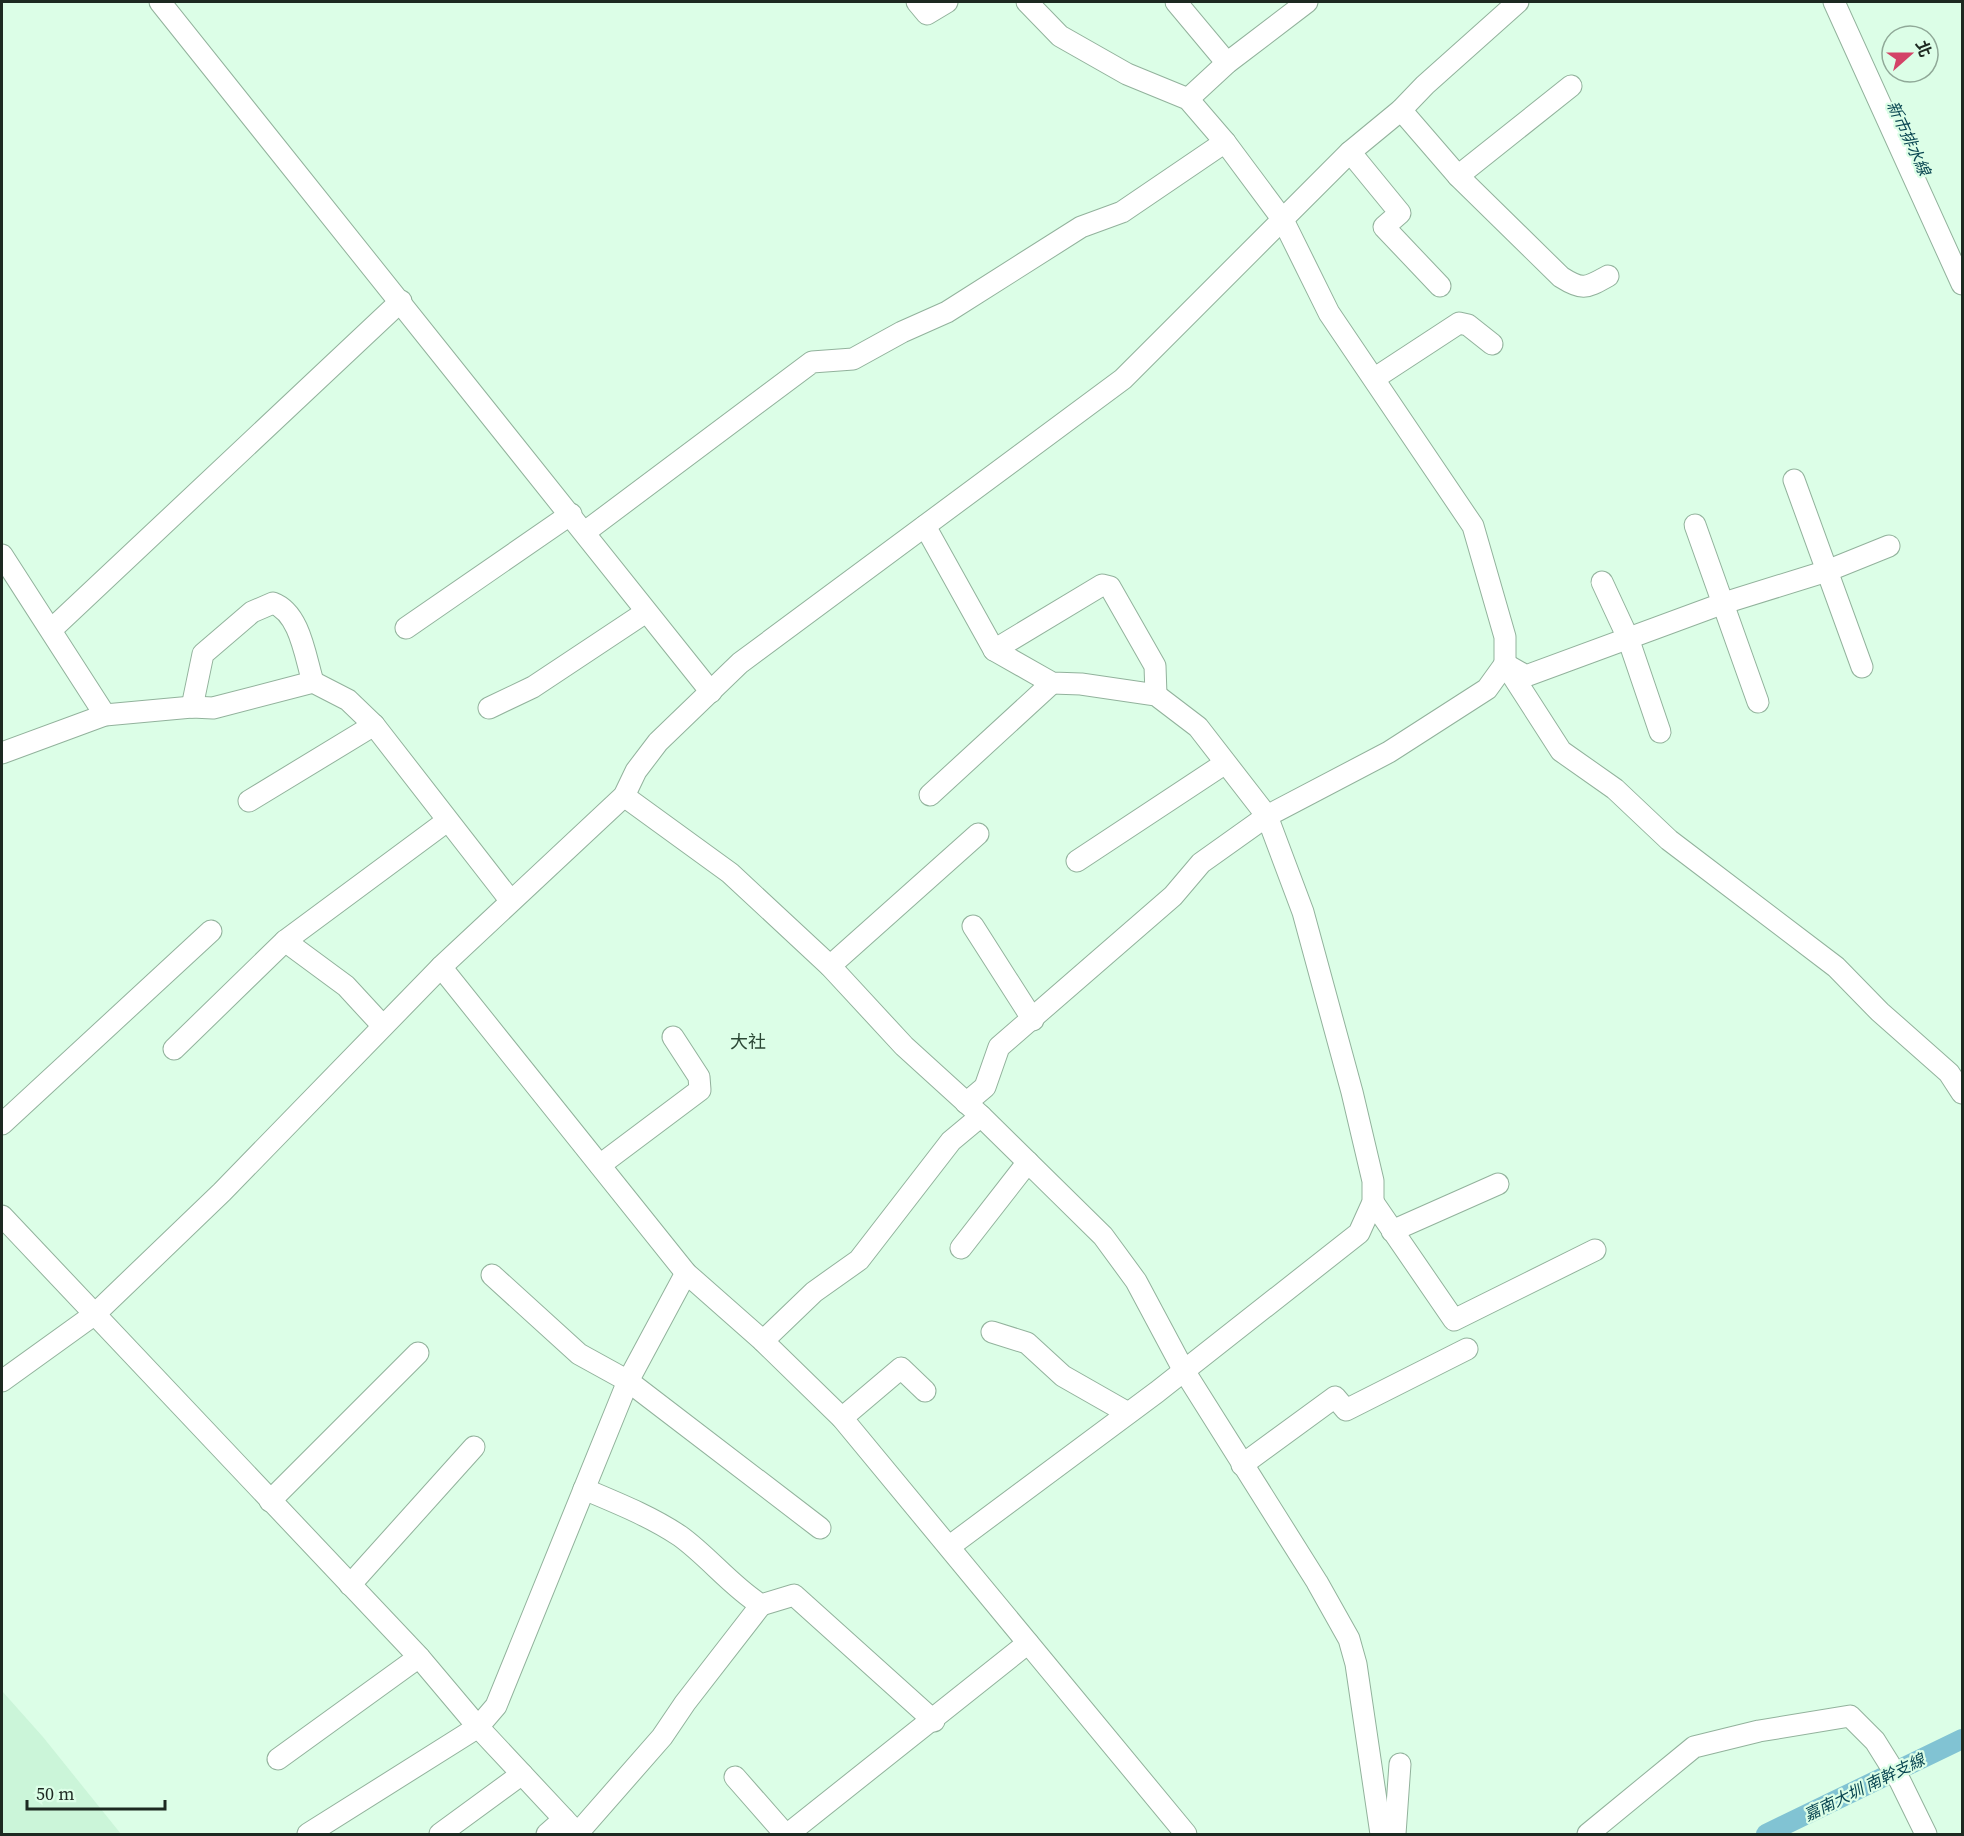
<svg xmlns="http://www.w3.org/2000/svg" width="1964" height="1836" viewBox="0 0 1964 1836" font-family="'Source Serif 4','Noto Sans TC',serif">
<rect width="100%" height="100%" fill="#dcfee7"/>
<!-- built -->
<polygon fill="#cbf5d9" points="2,1691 43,1737 121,1834 2,1834"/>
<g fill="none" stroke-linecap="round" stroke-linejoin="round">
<!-- canal -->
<polyline stroke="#81c3d3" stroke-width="20" points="1766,1834 1962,1739"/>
<defs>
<g id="minor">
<polyline points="160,2 711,692"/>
<polyline points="917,2 927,14 947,2"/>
<polyline points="1027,2 1060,36 1127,74 1188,99 1225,142 1283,220 1329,313 1473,526 1505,637 1505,664 1561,751 1615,789 1669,840 1836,967 1880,1012 1949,1073 1962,1093"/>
<polyline points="1176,2 1227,63"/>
<polyline points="1834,2 1962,284"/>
<polyline points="1188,99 1227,63 1307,2"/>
<path d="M1401 110 1458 176 1561 277C1583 291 1586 288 1608 276"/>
<polyline points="1350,152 1400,213 1384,227 1440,286"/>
<polyline points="1458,176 1571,86"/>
<polyline points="1375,378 1459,323 1468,325 1492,344"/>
<polyline points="1794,480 1862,667"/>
<polyline points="1695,525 1758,702"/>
<polyline points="925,526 994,650 1052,683 1081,684 1156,695 1198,727 1267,816 1303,912 1352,1092 1373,1181 1373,1202 1359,1233 1157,1392 950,1546"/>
<polyline points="585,532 812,362 853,359 902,332 947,312 1081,227 1122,212 1225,142"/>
<polyline points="2,555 105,715"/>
<polyline points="1602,582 1628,638 1660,732"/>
<polyline points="406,628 571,514"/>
<polyline points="52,629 401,301"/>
<polyline points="994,650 1102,585 1110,587 1155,666 1156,695"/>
<path d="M192 707 203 654 252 612 273 603C300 613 305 656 313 682"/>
<polyline points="489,708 533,687 646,612"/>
<polyline points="2,753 105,715 192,707 213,708 313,682 348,700 374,725 510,900"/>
<polyline points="930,795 1052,683"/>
<polyline points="624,796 730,873 830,966 904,1046 981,1116 1103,1236 1136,1281 1183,1369 1317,1582 1349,1639 1356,1664 1381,1834"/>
<polyline points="249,801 374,725"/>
<polyline points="1077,861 1224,764"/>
<polyline points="973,926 1033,1020"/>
<polyline points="285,941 346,986 382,1025"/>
<polyline points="830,966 978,834"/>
<polyline points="441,967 686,1273 763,1341 842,1418 1186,1834"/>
<polyline points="174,1049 285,941 447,821"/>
<polyline points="966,1103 985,1087 999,1047 1173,896 1201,863 1267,816 1389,752 1487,689 1505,664 1526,676 1724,603 1827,571 1889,546"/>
<polyline points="2,1124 211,931"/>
<polyline points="600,1165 700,1090 699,1077 673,1037"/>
<polyline points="1373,1202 1454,1320 1595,1250"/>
<polyline points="2,1216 419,1657 478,1727 578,1834"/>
<polyline points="1392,1231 1498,1184"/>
<polyline points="961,1248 1028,1162"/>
<polyline points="492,1275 579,1354 628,1381 820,1528"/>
<polyline points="992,1332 1027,1343 1063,1376 1128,1413"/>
<polyline points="763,1341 814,1292 859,1260 951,1141 981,1116"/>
<polyline points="2,1381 95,1314 222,1192 441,967 624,796 636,771 658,742 740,663 1123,379 1350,152 1401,110 1425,85 1518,2"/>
<polyline points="842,1418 901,1368 925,1391"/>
<polyline points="1242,1465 1335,1397 1346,1410 1467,1349"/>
<path d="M584 1489C617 1503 650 1516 680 1536 709 1557 731 1586 761 1605L794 1595 934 1721"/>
<polyline points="270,1501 418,1353"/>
<polyline points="350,1585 474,1447"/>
<polyline points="278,1759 419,1657"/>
<polyline points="735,1777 785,1834"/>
<polyline points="308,1834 478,1727 496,1706 628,1381 686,1273"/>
<polyline points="440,1834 522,1774"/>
<polyline points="547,1834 564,1819"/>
<polyline points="577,1834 662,1737 685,1703 761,1605"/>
<polyline points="788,1834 1028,1643"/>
<polyline points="1395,1834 1400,1764"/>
<polyline points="1588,1834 1694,1747 1759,1731 1850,1716 1875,1741 1900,1781 1926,1834"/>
</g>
</defs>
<!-- minor casing -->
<use href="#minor" stroke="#92b29c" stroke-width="23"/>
<!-- minor -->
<use href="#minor" stroke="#fff" stroke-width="21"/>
</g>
<g text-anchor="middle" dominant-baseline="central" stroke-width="4.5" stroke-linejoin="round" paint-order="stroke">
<!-- water labels -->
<g font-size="16" font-style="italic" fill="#094651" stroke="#dcfee7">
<text transform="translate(1909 138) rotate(65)">新市排水線</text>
<text transform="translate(1864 1787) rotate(-26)">嘉南大圳 南幹支線</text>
</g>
<!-- quarter labels -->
<g font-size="18" fill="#2b4735" stroke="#dcfee7">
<text x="748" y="1041">大社</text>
</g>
</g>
<!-- border -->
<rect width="1964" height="1836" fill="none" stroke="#1d2921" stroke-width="6"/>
<!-- north arrow -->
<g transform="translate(1910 54) rotate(69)"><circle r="28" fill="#dcfee7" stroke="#90a998" stroke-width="1.5"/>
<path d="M0-4.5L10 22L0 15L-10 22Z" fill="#d34367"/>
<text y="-9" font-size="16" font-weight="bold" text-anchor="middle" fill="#1d2921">北</text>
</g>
<!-- scale -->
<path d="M27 1800v9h138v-9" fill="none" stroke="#1d2921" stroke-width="3"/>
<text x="36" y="1800" font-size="18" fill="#1d2921" stroke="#dcfee7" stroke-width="4.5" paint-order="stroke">50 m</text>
</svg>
